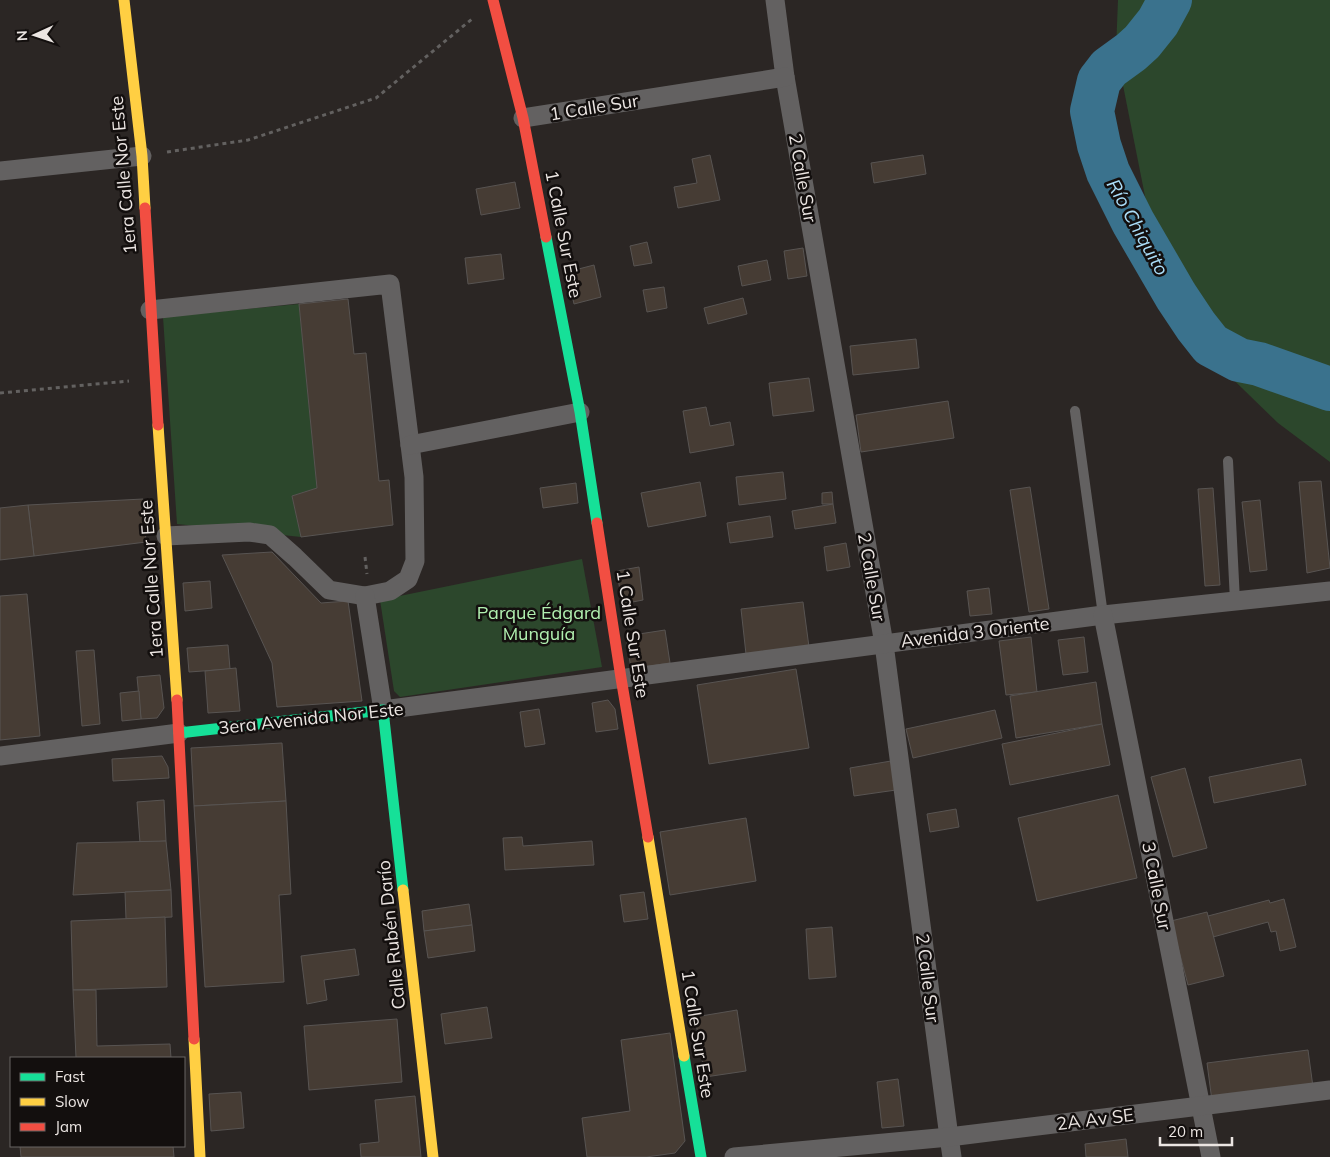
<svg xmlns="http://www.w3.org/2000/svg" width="1330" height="1157" viewBox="0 0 1330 1157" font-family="Mulish,sans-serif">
<rect width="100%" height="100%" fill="#2b2624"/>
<!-- green -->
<g fill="#2c472c">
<polygon points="1118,0 1330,0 1330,462 1278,423 1169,317 1116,50"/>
<polygon points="299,304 317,488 292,496 301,537 177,524 163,317"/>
<polygon points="582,559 602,667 400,697 394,691 380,600"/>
</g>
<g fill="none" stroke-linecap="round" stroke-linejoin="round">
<!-- river -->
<polyline stroke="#3a728d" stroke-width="44" points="1170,0 1158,22 1142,42 1131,52 1109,68 1099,81 1092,111 1099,145 1108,172 1133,222 1176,296 1196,326 1211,345 1239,360 1259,364 1330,389"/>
</g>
<!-- building -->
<g fill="#463c34" stroke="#585452">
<polygon points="710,155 720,200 678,208 674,187 697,183 692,159"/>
<polygon points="923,155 926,174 874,183 871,163"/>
<polygon points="515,182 520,208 481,215 476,189"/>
<polygon points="647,242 652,263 634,266 630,246"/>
<polygon points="803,248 807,276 788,279 784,251"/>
<polygon points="501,254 504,279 468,284 465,258"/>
<polygon points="767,260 771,280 742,286 738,266"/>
<polygon points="594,265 601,297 574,304 567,272"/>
<polygon points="664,287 667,308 647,312 643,290"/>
<polygon points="743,298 747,314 708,324 704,308"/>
<polygon points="348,299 354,354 366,353 379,481 389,480 393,525 301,537 292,496 317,488 299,304"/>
<polygon points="916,339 919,368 853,375 850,346"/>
<polygon points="809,378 814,411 773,416 769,383"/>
<polygon points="948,401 954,438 861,452 856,415"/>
<polygon points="706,407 710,426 730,422 734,445 690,453 683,411"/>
<polygon points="783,472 786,499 739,505 736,477"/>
<polygon points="1321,481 1330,568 1307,573 1299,482"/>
<polygon points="700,482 706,516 648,527 641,493"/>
<polygon points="576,483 578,503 543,508 540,488"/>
<polygon points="1030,487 1049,609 1029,612 1010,490"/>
<polygon points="1213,488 1220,585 1205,586 1198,489"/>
<polygon points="832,492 833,504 822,504 822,493"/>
<polygon points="143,499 146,542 34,556 28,505"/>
<polygon points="1260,500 1267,570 1250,572 1242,502"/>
<polygon points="833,504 836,523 795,529 792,511"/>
<polygon points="28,505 34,556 0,560 0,508"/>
<polygon points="770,516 773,537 730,543 727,523"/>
<polygon points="846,543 850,567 827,571 824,547"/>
<polygon points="272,552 321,603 348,601 362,701 277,707 272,663 222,555"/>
<polygon points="639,567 643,600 622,604 617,571"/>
<polygon points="210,581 212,608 185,611 183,583"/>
<polygon points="989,588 992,614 970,616 967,591"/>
<polygon points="27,594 40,736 0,740 0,596"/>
<polygon points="803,602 809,647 746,654 741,609"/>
<polygon points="665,630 670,663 631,669 626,636"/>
<polygon points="1031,637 1037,692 1006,695 999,641"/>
<polygon points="1084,637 1088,672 1063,675 1058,640"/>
<polygon points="228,645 230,669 189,672 187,648"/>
<polygon points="94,650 100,724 82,726 76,651"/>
<polygon points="236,668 240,711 208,713 205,671"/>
<polygon points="796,669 809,748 709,764 697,685"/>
<polygon points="160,675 164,708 157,718 141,719 137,677"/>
<polygon points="1096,682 1102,724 1016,738 1010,696"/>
<polygon points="139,691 141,719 122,721 120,693"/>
<polygon points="608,700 615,709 618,729 596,732 592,703"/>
<polygon points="539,709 545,744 525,747 520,712"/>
<polygon points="995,710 1002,738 913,758 906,729"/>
<polygon points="1102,724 1110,765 1010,785 1002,744"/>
<polygon points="282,743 286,801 194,806 191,748"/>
<polygon points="162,756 168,767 169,778 113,781 112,759"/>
<polygon points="1301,759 1306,785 1214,803 1209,777"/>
<polygon points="891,761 896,790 854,796 850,768"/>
<polygon points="1185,768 1207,848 1173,857 1151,777"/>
<polygon points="1118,795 1137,878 1037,901 1018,818"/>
<polygon points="164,800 166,841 140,843 137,802"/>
<polygon points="286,801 291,894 279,895 284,982 205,987 194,806"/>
<polygon points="956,809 959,827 930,832 927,814"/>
<polygon points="746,818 756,881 670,895 660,832"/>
<polygon points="522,837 523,846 592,841 594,865 505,870 503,838"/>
<polygon points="166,841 171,890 73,895 77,843"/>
<polygon points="171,890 172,917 126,919 125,892"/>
<polygon points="644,892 648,919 624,922 620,895"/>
<polygon points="1284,899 1296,947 1280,951 1276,931 1271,932 1268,922 1213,937 1208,916 1269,900 1270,903"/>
<polygon points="469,904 472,925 424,931 422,911"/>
<polygon points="1207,912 1224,976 1188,985 1171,921"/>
<polygon points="165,917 167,987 73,990 71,921"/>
<polygon points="472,925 475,951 428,958 424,931"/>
<polygon points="832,927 836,977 809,979 806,929"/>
<polygon points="355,949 359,975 324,980 327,1000 307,1004 301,956"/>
<polygon points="73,990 96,990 97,1046 170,1044 171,1058 76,1058"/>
<polygon points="487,1007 492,1038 445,1044 441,1014"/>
<polygon points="737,1010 746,1071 705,1077 695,1017"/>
<polygon points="397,1019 402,1082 309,1090 304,1026"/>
<polygon points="670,1033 685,1141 675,1153 646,1157 587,1157 582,1118 630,1111 621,1040"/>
<polygon points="1308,1050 1313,1087 1212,1101 1207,1063"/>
<polygon points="898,1079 904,1126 882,1128 877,1082"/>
<polygon points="241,1092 244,1128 211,1131 209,1094"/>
<polygon points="415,1096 421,1157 361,1157 360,1144 379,1142 375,1100"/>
<polygon points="1126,1139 1128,1157 1086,1157 1085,1144"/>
<polygon points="20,1146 173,1146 174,1157 21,1157"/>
</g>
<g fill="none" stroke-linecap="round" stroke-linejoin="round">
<!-- path -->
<g stroke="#636160" stroke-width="3" stroke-dasharray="4 4" stroke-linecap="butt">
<polyline points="167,152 248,140 376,98 472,19"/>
<polyline points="0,393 129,381"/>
<polyline points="365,557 367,574"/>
</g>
<!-- lane -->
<g stroke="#636161" stroke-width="10">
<polyline points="1075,411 1103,615"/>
<polyline points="1228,461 1235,601"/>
</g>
<!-- street -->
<g stroke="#636161" stroke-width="19">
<polyline points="775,0 785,77 884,644 949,1137 952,1157"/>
<polyline points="523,118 785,77"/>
<polyline points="0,171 142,156"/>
<polyline points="150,310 390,284 414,477 415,561 408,579 390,591 365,596 329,590 295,557 270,535 249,532 166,536"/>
<polyline points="410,445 580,412"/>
<polyline points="365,596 383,710 1103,615 1330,591"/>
<polyline points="1103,615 1211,1157"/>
<polyline points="0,756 179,733"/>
<polyline points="734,1157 949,1137 1330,1090"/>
</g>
<!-- fast -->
<g stroke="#16e098" stroke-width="11">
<polyline points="546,237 580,412 597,523"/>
<polyline points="179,733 383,710 403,890"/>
<polyline points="684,1056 701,1157"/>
</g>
<!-- slow -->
<g stroke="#ffcf43" stroke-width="11">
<polyline points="124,0 142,156 145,208"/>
<polyline points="158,425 177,700"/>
<polyline points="648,837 684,1056"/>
<polyline points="403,890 433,1157"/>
<polyline points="194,1039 200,1157"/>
</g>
<!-- jam -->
<g stroke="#f24e42" stroke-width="11">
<polyline points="493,0 523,118 546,237"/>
<polyline points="145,208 158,425"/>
<polyline points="597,523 621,678 648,837"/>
<polyline points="177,700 194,1039"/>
</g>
</g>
<g text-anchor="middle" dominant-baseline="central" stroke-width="5" stroke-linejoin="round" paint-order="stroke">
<!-- street labels -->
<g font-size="18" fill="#ebe5e2" stroke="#130f0e">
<text transform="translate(594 107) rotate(-9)">1 Calle Sur</text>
<text transform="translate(123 175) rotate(-95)">1era Calle Nor Este</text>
<text transform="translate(803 178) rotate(80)">2 Calle Sur</text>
<text transform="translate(564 234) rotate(79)">1 Calle Sur Este</text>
<text transform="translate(872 577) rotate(80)">2 Calle Sur</text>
<text transform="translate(151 579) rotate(-94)">1era Calle Nor Este</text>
<text transform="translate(975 632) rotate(-7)">Avenida 3 Oriente</text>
<text transform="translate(633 634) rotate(81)">1 Calle Sur Este</text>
<text transform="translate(311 718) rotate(-6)">3era Avenida Nor Este</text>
<text transform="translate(1157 886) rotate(79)">3 Calle Sur</text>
<text transform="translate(391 935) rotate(-96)">Calle Rubén Darío</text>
<text transform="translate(928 978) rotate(83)">2 Calle Sur</text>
<text transform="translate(698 1034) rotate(81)">1 Calle Sur Este</text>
<text transform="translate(1095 1119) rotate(-7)">2A Av SE</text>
</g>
<!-- park labels -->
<g font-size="18" fill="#b1f0b0" stroke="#130f0e">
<text x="539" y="612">Parque Édgard<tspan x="539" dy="21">Munguía</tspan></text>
</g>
<!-- water labels -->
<g font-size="19" font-style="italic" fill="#aaddf8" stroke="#130f0e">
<text transform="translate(1138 227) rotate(61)">Río Chiquito</text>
</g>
</g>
<!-- legend -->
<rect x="10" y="1057" width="175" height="90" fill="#130f0e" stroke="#696563"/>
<rect x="20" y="1073" width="25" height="8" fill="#16e098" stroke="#696563"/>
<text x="55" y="1082" font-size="15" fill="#ebe5e2">Fast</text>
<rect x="20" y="1098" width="25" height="8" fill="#ffcf43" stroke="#696563"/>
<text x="55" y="1107" font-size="15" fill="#ebe5e2">Slow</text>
<rect x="20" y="1123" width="25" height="8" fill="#f24e42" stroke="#696563"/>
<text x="55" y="1132" font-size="15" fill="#ebe5e2">Jam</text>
<!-- north arrow -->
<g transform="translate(35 35) rotate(267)" stroke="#130f0e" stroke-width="4" paint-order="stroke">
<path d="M0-4L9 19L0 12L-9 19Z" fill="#ebe5e2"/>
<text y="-8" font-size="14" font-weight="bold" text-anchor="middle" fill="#ebe5e2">N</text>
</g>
<!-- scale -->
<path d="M1160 1137v8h72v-8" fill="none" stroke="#ebe5e2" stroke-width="2.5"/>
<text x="1168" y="1137" font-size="15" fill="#ebe5e2" stroke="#130f0e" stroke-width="4" paint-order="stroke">20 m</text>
</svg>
